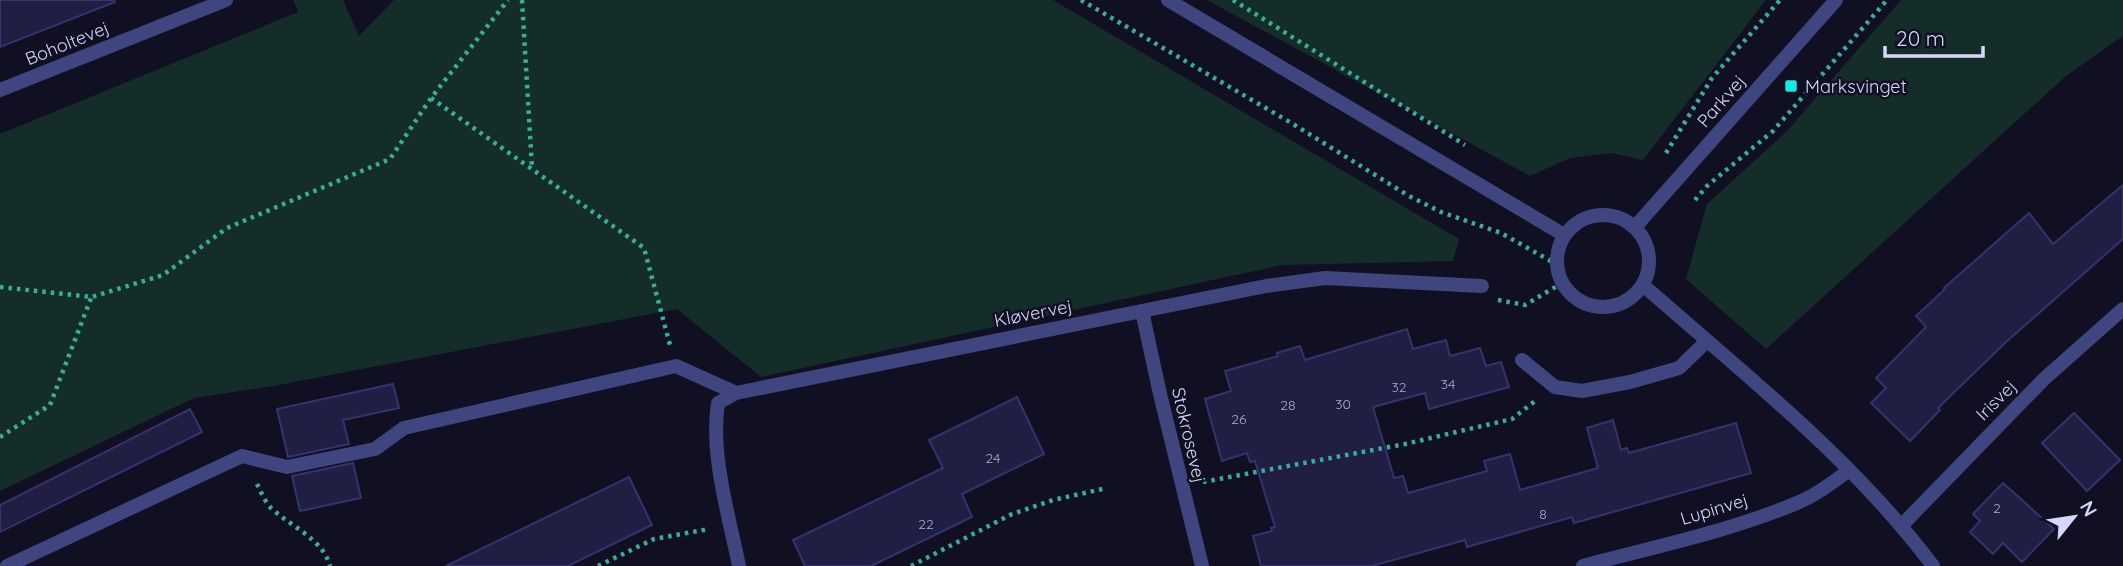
<svg xmlns="http://www.w3.org/2000/svg" width="2123" height="566" viewBox="0 0 2123 566" font-family="Quicksand,sans-serif">
<rect width="100%" height="100%" fill="#111023"/>
<!-- green -->
<g fill="#142d29">
<polygon points="293,0 343,0 359,36 394,0 1053,0 1459,239 1453,261 1282,265 761,377 677,309 273,386 194,398 0,491 0,134 298,12"/>
<polygon points="1207,0 1766,0 1643,160 1611,153 1570,158 1530,176"/>
<polygon points="1901,0 2123,0 2123,36 2066,76 1766,349 1686,279 1707,204 1787,131"/>
</g>
<!-- building -->
<g fill="#211e43" stroke="#36326d" stroke-width="2">
<polygon points="0,0 114,0 115,2 0,47"/>
<polygon points="2123,185 2123,239 2006,342 1938,408 1940,410 1910,441 1871,403 1886,388 1876,378 1926,327 1916,316 1945,289 1944,288 2029,213 2053,244"/>
<polygon points="1407,329 1413,349 1446,340 1450,356 1480,348 1486,366 1501,362 1509,387 1429,409 1425,393 1373,407 1394,478 1403,476 1408,493 1487,471 1484,461 1510,454 1520,490 1598,468 1587,428 1613,420 1621,450 1627,448 1629,453 1736,423 1751,473 1574,523 1572,517 1467,547 1465,540 1372,566 1261,566 1253,536 1272,531 1271,528 1275,527 1255,461 1250,462 1247,453 1222,461 1205,399 1231,391 1225,371 1278,356 1277,353 1300,346 1305,360"/>
<polygon points="393,384 399,408 343,420 349,444 288,457 277,409"/>
<polygon points="1017,397 1044,454 962,494 972,517 871,566 805,566 793,540 943,468 929,440"/>
<polygon points="190,409 202,432 0,532 0,505"/>
<polygon points="2074,413 2120,460 2087,491 2042,443"/>
<polygon points="353,463 361,498 300,511 292,476"/>
<polygon points="629,477 652,525 568,566 446,566"/>
<polygon points="2003,483 2054,529 2022,562 2003,543 1993,554 1970,532 1980,521 1973,514"/>
</g>
<g fill="none" stroke-linecap="round" stroke-linejoin="round">
<!-- path -->
<g stroke="#39ad97" stroke-width="4.5" stroke-dasharray="3.5 5" stroke-linecap="butt">
<polyline points="522,0 532,168"/>
<polyline points="1081,0 1293,124 1409,196 1441,212 1501,233 1556,264"/>
<polyline points="1233,0 1465,145"/>
<polyline points="431,98 644,248 670,345"/>
<polyline points="1666,153 1712,78 1780,0"/>
<polyline points="1695,200 1707,186 1773,131 1887,0"/>
<polyline points="0,287 92,297 163,275 227,228 390,159 431,98 508,0"/>
<polyline points="1498,300 1525,305 1562,283"/>
<polyline points="0,437 50,405 91,298"/>
<polyline points="1203,482 1405,444 1512,419 1535,401"/>
<path d="M257 484C261 492 265 502 271 508 290 526 323 539 330 566"/>
<polyline points="598,566 654,539 709,529"/>
<polyline points="911,566 1012,514 1053,500 1107,488"/>
</g>
<!-- service -->
<g stroke="#3f457e" stroke-width="14">
<polyline points="0,90 226,0"/>
<polyline points="1522,360 1555,387 1582,391 1630,382 1679,368 1707,341"/>
<polyline points="7,566 242,456 287,467 375,449 404,428 676,366 736,393"/>
</g>
<!-- minor -->
<g stroke="#3f457e" stroke-width="14">
<polyline points="1142,311 1160,394 1202,566"/>
<polyline points="1902,525 2044,379 2123,309"/>
<path d="M739 566C729 516 710 454 718 403L736 393 1266 286 1325 278 1482 286"/>
<path d="M1583 566C1653 547 1731 531 1797 503 1816 495 1832 483 1848 471"/>
</g>
<!-- tertiary -->
<g stroke="#3f457e" stroke-width="14">
<polyline points="1168,0 1564,235"/>
<circle cx="1603" cy="261" r="46"/>
<polyline points="1635,227 1836,0"/>
<path d="M1643 285C1743 373 1853 459 1933 566"/>
</g>
</g>
<!-- markers -->
<rect fill="#13eae4" stroke="#111023" stroke-width="2.5" x="1784" y="79" width="14" height="14" rx="3.5"/>
<g text-anchor="middle" dominant-baseline="central" stroke-width="5" stroke-linejoin="round" paint-order="stroke">
<!-- number labels -->
<g font-size="14" fill="#a9a9ce">
<text x="1448" y="384">34</text>
<text x="1399" y="387">32</text>
<text x="1343" y="404">30</text>
<text x="1288" y="405">28</text>
<text x="1239" y="419">26</text>
<text x="993" y="458">24</text>
<text x="1997" y="508">2</text>
<text x="1543" y="514">8</text>
<text x="926" y="524">22</text>
</g>
<!-- street labels -->
<g font-size="18" fill="#d6d7fc" stroke="#111023">
<text transform="translate(67 43) rotate(-22)">Boholtevej</text>
<text transform="translate(1721 101) rotate(-49)">Parkvej</text>
<text transform="translate(1033 313) rotate(-11)">Kløvervej</text>
<text transform="translate(1996 400) rotate(-45)">Irisvej</text>
<text transform="translate(1189 435) rotate(77)">Stokrosevej</text>
<text transform="translate(1714 509) rotate(-17)">Lupinvej</text>
</g>
<!-- poi labels -->
<g font-size="18" fill="#d6d7fc" stroke="#111023" text-anchor="start">
<text x="1805" y="86">Marksvinget</text>
</g>
</g>
<!-- north arrow -->
<g transform="translate(2074 517) rotate(60)" stroke="#111023" stroke-width="5" paint-order="stroke">
<path d="M0-5L12 26L0 18L-12 26Z" fill="#d6d7fc"/>
<text y="-10" font-size="19" font-weight="bold" text-anchor="middle" fill="#d6d7fc">N</text>
</g>
<!-- scale -->
<path d="M1885 46v10h98v-10" fill="none" stroke="#d6d7fc" stroke-width="3.5"/>
<text x="1896" y="46" font-size="21" fill="#d6d7fc" stroke="#111023" stroke-width="5" paint-order="stroke">20 m</text>
</svg>
